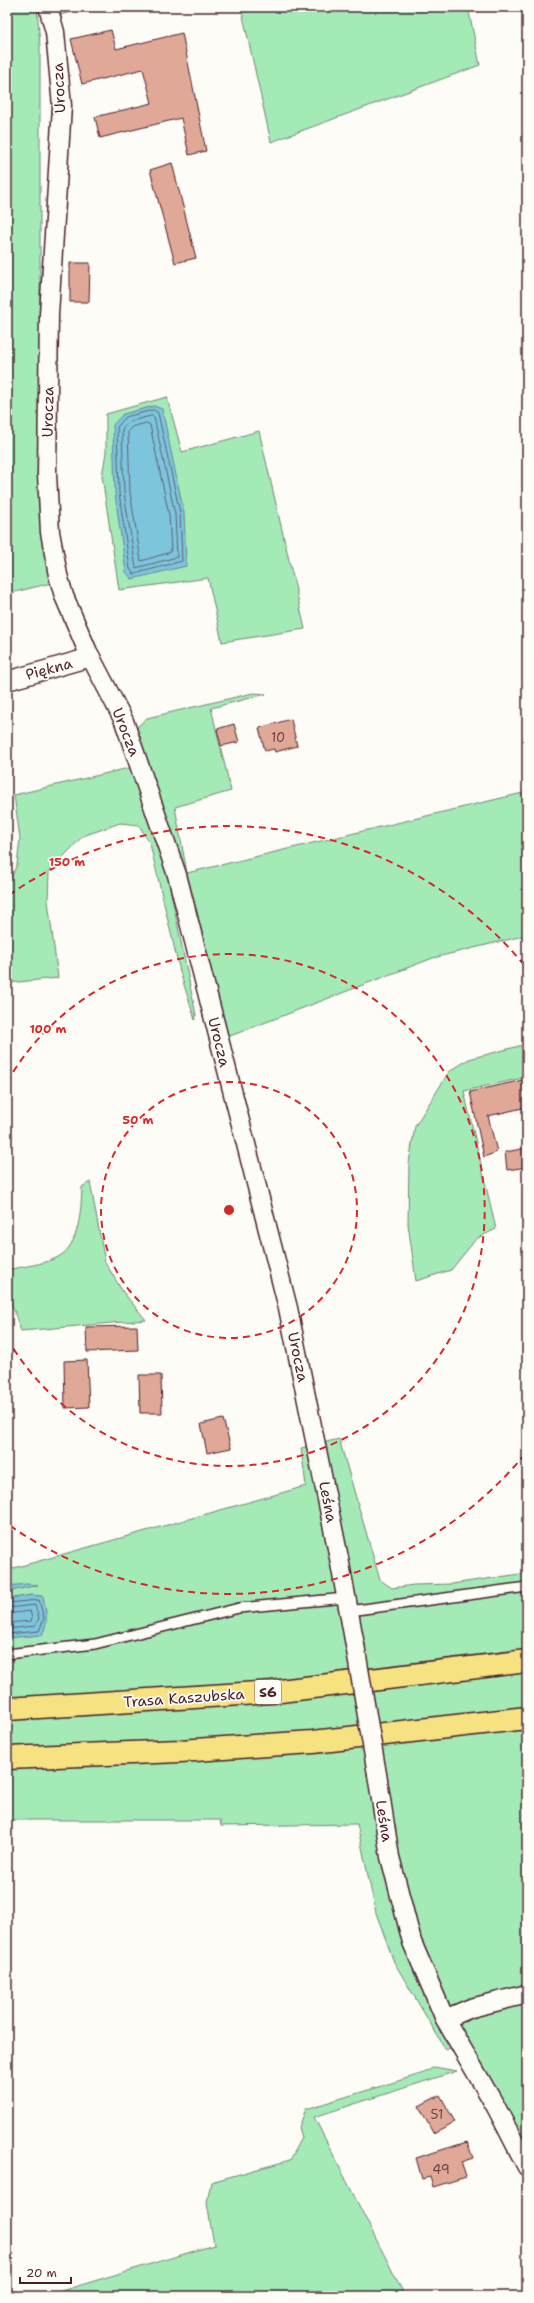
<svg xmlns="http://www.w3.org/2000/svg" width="534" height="2303" viewBox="0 0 534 2303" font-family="'Shantell Sans',sans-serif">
<rect width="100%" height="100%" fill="#fdfcf7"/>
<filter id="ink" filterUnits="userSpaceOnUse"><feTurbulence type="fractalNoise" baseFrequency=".025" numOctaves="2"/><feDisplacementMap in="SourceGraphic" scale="8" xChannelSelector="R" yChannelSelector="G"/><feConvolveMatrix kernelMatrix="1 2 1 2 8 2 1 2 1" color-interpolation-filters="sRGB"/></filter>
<g filter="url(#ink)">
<!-- green -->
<g fill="#a3eab7" stroke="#768471">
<polygon points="7,7 37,7 40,46 40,486 55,582 7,594"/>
<polygon points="56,7 71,7 72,12 59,15"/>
<polygon points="241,7 468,7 480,65 271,142"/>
<polygon points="167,397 182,452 259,431 305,629 222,642 208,578 119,590 102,476 106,452 106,414"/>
<polygon points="253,693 266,694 211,708 231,791 175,807 187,873 527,792 527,935 433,958 225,1038 208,956 187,873 181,876 134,735 138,726 147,718"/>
<polygon points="133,767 168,878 196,1015 195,1020 180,972 150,844 139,825 120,823 83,836 49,872 48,901 58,978 8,983 7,979 7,885 17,865 20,838 14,795"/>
<polygon points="527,1044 527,1077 464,1091 496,1229 476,1239 451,1270 416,1281 408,1224 409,1163 415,1126 449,1072 469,1059"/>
<path d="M90 1182 105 1262 123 1292 146 1320 21 1331 7 1291V1270C23 1266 43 1265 58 1257 80 1246 81 1208 82 1187Z"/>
<polygon points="339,1439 380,1580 392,1588 414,1585 452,1584 527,1573 527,2152 465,2040 446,2050 394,1962 376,1913 357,1824 221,1826 220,1820 7,1820 7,1570 306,1486 301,1448"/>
<polygon points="434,2067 457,2071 314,2117 405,2296 62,2296 61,2291 214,2245 207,2203 211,2182 290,2160 302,2138 299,2127 306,2109 424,2073"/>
</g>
<!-- water -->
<g fill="#7dc5dd" stroke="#698396">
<polygon points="154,406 162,409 184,513 186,566 132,579 126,572 115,494 113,425 123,414"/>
<polygon points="27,1584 38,1585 7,1592 7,1586"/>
<path d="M31 1595 43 1596C46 1611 49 1621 42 1635L7 1638V1599Z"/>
</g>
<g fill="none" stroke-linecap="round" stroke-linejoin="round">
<!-- shore -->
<g stroke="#5e6172" stroke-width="1">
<polygon points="154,410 158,413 180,513 182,561 134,574 130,569 119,493 117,427 126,417"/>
<polygon points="152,416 154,417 175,514 177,557 136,568 124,493 122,429 128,422"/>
<polygon points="147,423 150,425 169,515 171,552 141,561 130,492 128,431 132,427"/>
<polyline points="7,1603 39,1600 44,1618 39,1631 7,1634"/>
<polyline points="7,1608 35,1605 39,1618 35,1626 7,1629"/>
<polyline points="7,1614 30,1611 32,1618 31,1621 7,1623"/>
</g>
</g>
<!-- building -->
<g fill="#e0a997" stroke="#4a1f2b">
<polygon points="111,30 116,49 182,33 206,151 189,155 181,118 100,138 95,117 152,103 143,69 82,84 71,39"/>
<polygon points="172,163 196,258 175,263 150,170"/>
<polygon points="70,263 90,263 89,302 70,302"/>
<polygon points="291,719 297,746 275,752 274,749 265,751 259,728"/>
<polygon points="234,724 239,742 221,746 217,729"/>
<polygon points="527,1079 527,1107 488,1116 497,1152 484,1157 470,1092"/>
<polygon points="527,1148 527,1167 507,1170 505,1152"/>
<polygon points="137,1326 138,1350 87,1352 86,1327"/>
<polygon points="87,1360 89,1407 65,1408 64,1361"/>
<polygon points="139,1375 161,1375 162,1413 140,1413"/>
<polygon points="223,1419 231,1448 207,1453 201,1424"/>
<polygon points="440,2095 455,2122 433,2133 419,2106"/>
<polygon points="467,2142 473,2158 461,2162 466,2177 433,2187 430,2177 422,2179 416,2158"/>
</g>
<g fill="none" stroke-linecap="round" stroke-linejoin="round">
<defs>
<g id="service">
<polyline points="349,1611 527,1587"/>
<polyline points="7,1654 95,1644 239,1608 346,1598"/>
</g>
<g id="minor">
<polyline points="48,7 55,32 62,106 49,315 47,474 50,532 58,575 64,596 88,652 124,721 177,875 288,1308 339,1558 355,1645"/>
<polyline points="7,681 91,657"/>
<polyline points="377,1774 390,1857 412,1942 445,2019 496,2107 527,2167"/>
<polyline points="445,2019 471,2008 527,1994"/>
</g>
<g id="motorway">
<polyline points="7,1709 272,1692 527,1661"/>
<polyline points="7,1758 180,1751 313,1742 527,1718"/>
</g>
</defs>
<!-- service casing -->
<use href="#service" stroke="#4a1f2b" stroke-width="12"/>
<!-- minor casing -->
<use href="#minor" stroke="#4a1f2b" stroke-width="21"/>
<!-- motorway casing -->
<use href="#motorway" stroke="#4a1f2b" stroke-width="25"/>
<!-- service -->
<use href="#service" stroke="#fdfcf7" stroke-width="9"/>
<!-- minor -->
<use href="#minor" stroke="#fdfcf7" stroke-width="18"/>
<!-- motorway -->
<use href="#motorway" stroke="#f6e281" stroke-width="22"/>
<defs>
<polyline id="minor-bridge" points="355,1645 377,1774"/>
</defs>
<!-- minor-bridge casing -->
<use href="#minor-bridge" stroke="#4a1f2b" stroke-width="21" stroke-linecap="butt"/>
<!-- minor-bridge -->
<use href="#minor-bridge" stroke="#fdfcf7" stroke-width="18"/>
</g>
</g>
<!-- distance rings -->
<g fill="none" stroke="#d62828" stroke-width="2" stroke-dasharray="7 5">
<circle cx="229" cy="1210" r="128"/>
<path d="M7 1082A256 256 0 1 1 7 1338"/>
<path d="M525 1454A384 384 0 0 1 9 1525M9 895A384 384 0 0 1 525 966"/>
</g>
<g text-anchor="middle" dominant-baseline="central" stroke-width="3.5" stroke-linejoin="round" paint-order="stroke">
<!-- number labels -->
<g font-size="13" fill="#704246">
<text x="278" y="737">10</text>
<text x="437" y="2114">51</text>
<text x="441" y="2169">49</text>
</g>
<!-- shield labels -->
<rect fill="#fdfcf7" stroke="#806168" stroke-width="1" x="255" y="1680" width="26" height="24" rx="3"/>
<g font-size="14" font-weight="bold" fill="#4a1f2b">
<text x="268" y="1692">S6</text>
</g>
<!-- street labels -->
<g font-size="15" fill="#4a1f2b" stroke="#fdfcf7">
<text transform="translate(59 88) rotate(-93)">Urocza</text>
<text transform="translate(48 412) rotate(-89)">Urocza</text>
<text transform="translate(49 669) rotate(-15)">Piękna</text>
<text transform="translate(126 732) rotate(68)">Urocza</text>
<text transform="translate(219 1042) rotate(76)">Urocza</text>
<text transform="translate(298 1357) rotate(78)">Urocza</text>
<text transform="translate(328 1502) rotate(79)">Leśna</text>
<text transform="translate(184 1698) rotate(-4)">Trasa Kaszubska</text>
<text transform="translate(384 1821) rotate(81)">Leśna</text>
</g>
</g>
<circle cx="229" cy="1210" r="6" fill="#d62828" stroke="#fdfcf7" stroke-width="2"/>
<g font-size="12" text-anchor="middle" font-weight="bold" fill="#d62828" stroke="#fdfcf7" stroke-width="3.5" stroke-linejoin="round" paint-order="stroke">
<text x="67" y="866">150 m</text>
<text x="48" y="1033">100 m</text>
<text x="138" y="1124">50 m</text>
</g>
<!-- margin -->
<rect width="534" height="2303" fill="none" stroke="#fdfcf7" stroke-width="24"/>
<rect x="12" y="12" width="510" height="2279" fill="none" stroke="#4a1f2b" stroke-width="1.5" filter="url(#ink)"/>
<!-- scale -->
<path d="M20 2277v6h51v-6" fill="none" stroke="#4a1f2b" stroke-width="2"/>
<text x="26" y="2277" font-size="12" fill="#4a1f2b" stroke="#fdfcf7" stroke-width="3" paint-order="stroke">20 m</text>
</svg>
